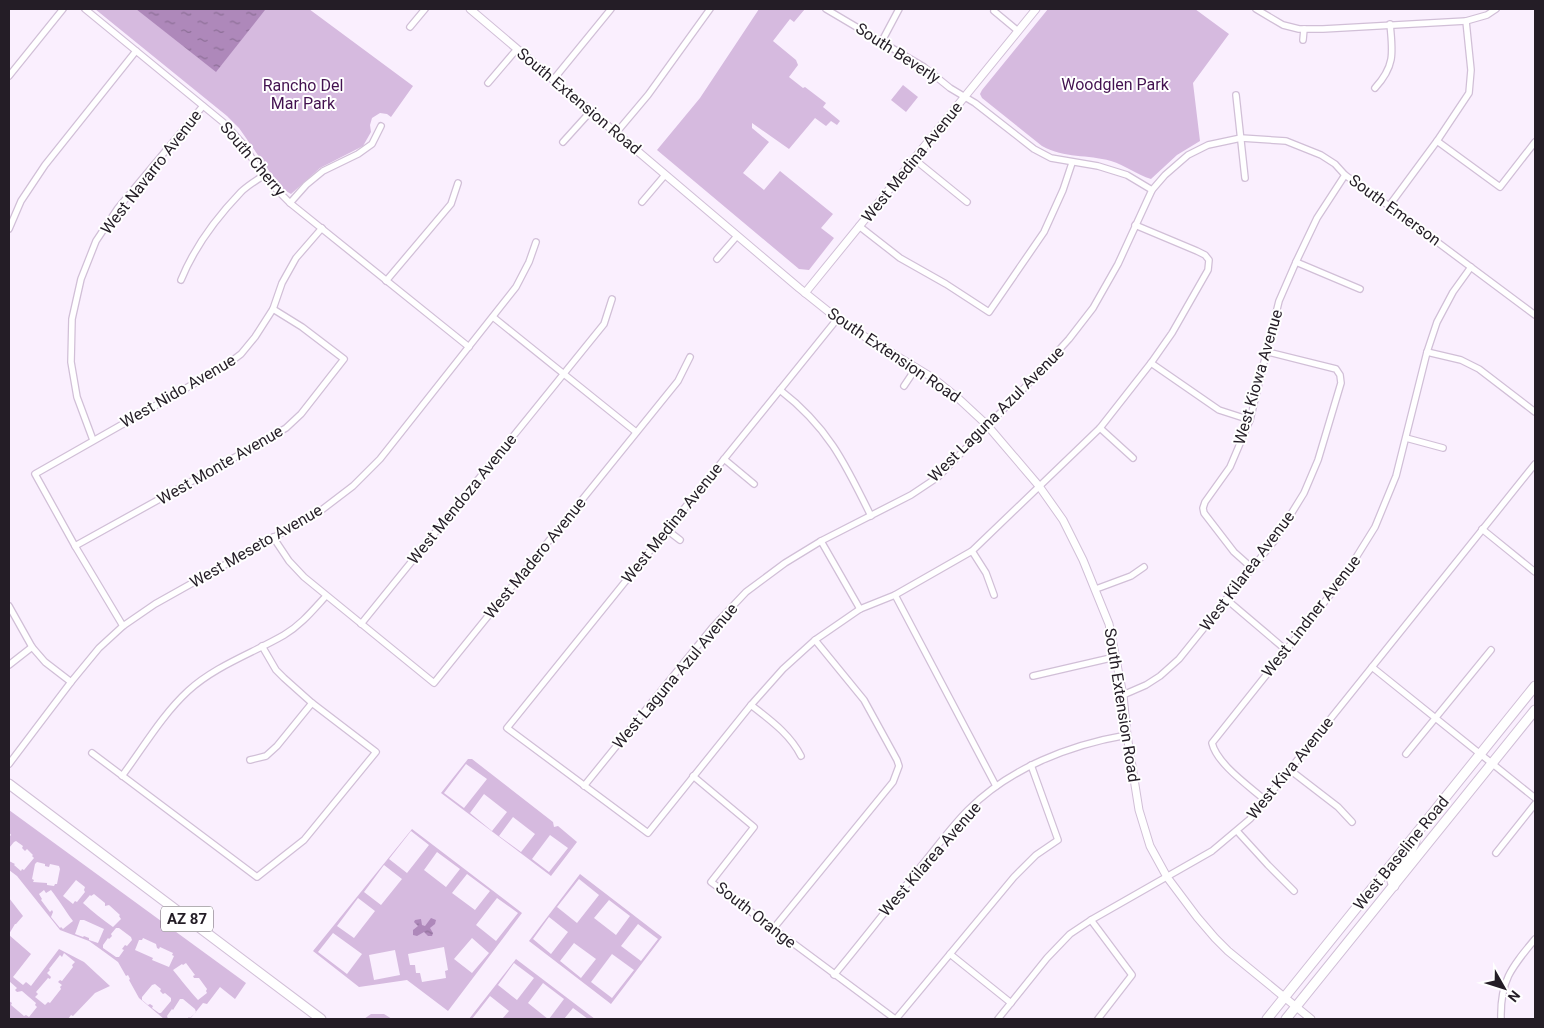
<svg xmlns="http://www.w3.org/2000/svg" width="1544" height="1028" viewBox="0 0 1544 1028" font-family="Roboto,sans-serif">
<defs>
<pattern id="water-ripples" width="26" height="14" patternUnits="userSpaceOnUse" patternTransform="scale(1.25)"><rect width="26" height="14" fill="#ae88ba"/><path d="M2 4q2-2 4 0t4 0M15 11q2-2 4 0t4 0" fill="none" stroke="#8d6f97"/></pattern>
</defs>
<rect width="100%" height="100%" fill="#faeffe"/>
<!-- green -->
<g fill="#d6badf" fill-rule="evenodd">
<polygon points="95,9 309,9 413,86 391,117 387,114 380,113 372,118 370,125 371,132 363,146 320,168 291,194 281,188 239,128 227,116"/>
<polygon points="759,9 805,9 794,22 790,19 773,41 796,60 798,65 789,77 803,88 805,87 826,103 823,107 840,121 837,125 831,121 826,126 815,118 789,149 752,123 752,128 769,142 743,173 764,190 780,171 833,214 821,228 834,238 809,270 799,269 657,150 700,98"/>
<path d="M1048 9H1195L1229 34 1193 83 1200 141 1177 155 1151 179C1137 175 1125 165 1111 161 1087 154 1065 159 1042 146L982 98 980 94 982 90Z"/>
<polygon points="903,85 918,97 906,112 891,100"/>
<path d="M468 759H472L553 822 554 827 558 826 577 842 551 876 441 793ZM466 764 487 779 464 808 444 793ZM484 794 507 812 492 831 470 813ZM513 817 535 834 521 852 499 836ZM550 835 568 848 549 872 532 859Z"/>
<path d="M9 810 246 983 235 999 220 987 207 1004 203 1003 190 1019H187L189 1017 190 1018 196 1012 195 1009 183 999H180L173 1010 172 1009 167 1016 168 1019H164L139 998 129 980 130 979 128 975 126 976 118 962 103 951 89 941 60 930 17 876 9 870V861L15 864 14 865 21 871 22 869 24 870 34 858 32 856 33 855 27 849 25 851 22 848 23 846 16 841 14 842 9 848V837L11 835 9 832ZM37 862 45 864V866L49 867 50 864 59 866 60 869 57 884H55L54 886 47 885V883L33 882 34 880 32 879 35 864ZM76 880 85 887 84 890 85 892 77 902 75 901 73 904 63 896ZM44 890 46 893 51 890C59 900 64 909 73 921L63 929 61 927 60 928 51 917 53 912 52 910 50 912 41 900 42 899 39 894ZM94 894 105 903V906L109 905 120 915 119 916 121 919 113 927C102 919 93 912 83 903L90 895 91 896ZM80 920H84L104 929 98 943 89 940V938L84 936 83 937 75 934ZM116 928H119L131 937 132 940 127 946 125 945 122 949 124 950 119 957H116L103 948V945L108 938 109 939 112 936 111 934ZM143 938 156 944 157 948 159 949 160 947 173 953 172 955 174 956 169 967 152 960 153 958 135 950 139 940H142ZM186 963 195 975 193 976 194 978H199L207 989 206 991 207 993 198 1000C188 989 182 981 173 970L182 964 183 965ZM155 984 161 989 160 991 163 994 165 993 171 998V1001L161 1013H159L152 1008 153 1006 150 1004 148 1005 142 1000V997L152 985Z"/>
<path d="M412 829 522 913 448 1011 407 980 359 987 313 951ZM411 831 429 845 407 873 389 859ZM437 852 460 869 446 887 424 870ZM384 865 402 879 381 905 364 892ZM467 874 490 891 475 910 452 893ZM358 898 375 911 354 938 337 926ZM497 898 518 913 496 941 476 925ZM333 933 362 954 347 974 318 952ZM472 938 489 953 472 973 454 959ZM444 947 448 970 445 971 446 978 422 982 420 973H416L415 965H410L408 954ZM395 950 400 975 374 980 369 955Z"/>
<path d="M580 874 662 937 611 1004 529 941ZM579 879 599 895 577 923 557 907ZM609 900 630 916 616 935 594 918ZM549 917 568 932 551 954 533 939ZM638 924 658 939 641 961 621 946ZM574 943 596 959 581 978 560 961ZM612 954 634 970 612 998 591 982Z"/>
<polygon points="9,898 23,916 16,924 15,924 9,934"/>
<path d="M9 935 31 954 13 977 23 985 26 982 31 986 59 949 84 962 110 986 95 993 73 1016 71 1015 68 1019H14L13 1018 9 1019V1001L12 1003 11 1005 24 1016 26 1015 29 1017 37 1007 35 1005 36 1003 22 991 17 992 15 990 17 988 9 981ZM64 953 75 962 72 965 73 967 62 981 60 980 58 982 62 985 60 987 61 989 50 1003 48 1002 45 1005 35 997 38 994 36 992 48 978 50 979 51 977 47 973 50 970 49 969 60 955 62 957Z"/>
<path d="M516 959 595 1019H588L573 1008 564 1019H549L564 999 543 983 528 1003 548 1019H502L509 1011 490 996 472 1019H469ZM514 963 534 978 517 1000 498 985Z"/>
<polygon points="371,1014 384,1014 392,1019 364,1019"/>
</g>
<!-- water -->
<g fill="url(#water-ripples)">
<polygon points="136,9 264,9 265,10 216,72"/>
<polygon points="431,918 436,920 435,924 430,928 433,933 432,936 428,936 424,932 417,936 413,935 413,930 418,926 414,922 415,920 421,919 422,925 425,926"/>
</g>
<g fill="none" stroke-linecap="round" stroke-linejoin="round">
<defs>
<g id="minor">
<polyline points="85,9 224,123 243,144 263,176 290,203 469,347"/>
<polyline points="826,9 924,67 950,88 975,103 1034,149 1051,158 1098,166 1127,175 1152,190"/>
<polyline points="1256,9 1283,25 1299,29 1323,29 1466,21"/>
<polyline points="994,11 1018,31"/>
<polyline points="410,27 425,9"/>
<polyline points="1303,40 1304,29"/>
<polyline points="882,41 899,9"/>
<polyline points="9,76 63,9"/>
<polyline points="553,80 611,9"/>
<polyline points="488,83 517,49"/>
<path d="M1375 88C1395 66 1393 53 1390 24"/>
<polyline points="1236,95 1245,178"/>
<polyline points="616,133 648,95 710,9"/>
<polyline points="1437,141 1500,187 1535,142"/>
<polyline points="563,142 591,111"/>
<polyline points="914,159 967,202"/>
<polyline points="642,202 665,175"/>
<polyline points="290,203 306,185 323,171 358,154 372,144 381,126"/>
<polyline points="1389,206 1437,141 1469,93 1471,70 1466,21 1487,15 1496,9"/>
<polyline points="859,226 900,258 946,284 989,312 1044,232 1063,190 1072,163"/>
<polyline points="9,229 21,201 45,165 136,51"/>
<polyline points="717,259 737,236"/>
<polyline points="1296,262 1360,289"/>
<path d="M181 280C194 248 217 217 241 192 247 186 255 181 263 176"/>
<polyline points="386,281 451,204 458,183"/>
<polyline points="493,317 636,432"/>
<polyline points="838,318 507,728 648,833 751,705 783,669 815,640 860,609 895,595 972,551 1100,428 1151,363 1172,333 1208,270 1209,260 1205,255 1197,251 1135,225"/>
<polyline points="1427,352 1461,360 1479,369 1535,412"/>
<polyline points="1151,363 1219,410 1250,420"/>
<polyline points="904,386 916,368"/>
<path d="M780 390C828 427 845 463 871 516"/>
<polyline points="1100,428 1133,458"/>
<polyline points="1406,438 1443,448"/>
<polyline points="93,440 77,397 71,362 72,319 81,279 96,241 118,208 203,106"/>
<polyline points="724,459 754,484"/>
<polyline points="1482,529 1535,572"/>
<polyline points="667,530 680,540"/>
<polyline points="273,537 289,561 304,577 434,683 678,381 690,357"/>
<polyline points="821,541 860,609"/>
<polyline points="75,546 266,440 286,428 301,414 344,359 302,327 273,309"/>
<polyline points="972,551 986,573 994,595"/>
<polyline points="1252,568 1234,552 1204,513 1203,508 1205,502 1230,467 1250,420 1279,301 1296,262 1317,218 1345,175"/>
<polyline points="1096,589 1131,576 1144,567"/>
<polyline points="895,595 996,786"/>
<polyline points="1226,599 1286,650"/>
<polyline points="9,606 32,647 45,662 71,682"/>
<polyline points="361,624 604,324 612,299"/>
<polyline points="123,626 75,546 35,474 225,366 241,354 255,337 273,309 282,283 296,258 322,228"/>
<polyline points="9,665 32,647"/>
<polyline points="1372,667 1535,798"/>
<polyline points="1033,676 1115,657"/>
<polyline points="1123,695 1146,685 1160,676 1179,659 1275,540 1304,493 1318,460 1341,383 1340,375 1336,369 1268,352"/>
<path d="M751 705C770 720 790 734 801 756"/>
<polyline points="92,753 257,877 304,840 376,752 312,703 284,678 276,670 262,646"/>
<polyline points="1406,754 1491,650"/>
<polyline points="250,760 266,756 277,746 312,703"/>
<polyline points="9,764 71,682 99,648 123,626 155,604 319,512 353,486 380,459 516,287 529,262 536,242"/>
<polyline points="1290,770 1338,807 1352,822"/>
<path d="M122 776C143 748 162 715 188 691 215 666 253 653 284 635 301 625 313 610 326 596"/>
<polyline points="693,776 754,827 711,882 895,1019"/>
<polyline points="584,786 712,628 746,592 785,563 821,541 911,495 938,477 1028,384 1069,339 1093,308 1118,264 1152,190 1165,175 1188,155 1208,145 1241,138 1286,141 1321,155 1335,164 1345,175 1389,206 1535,315"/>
<path d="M1265 800C1249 786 1217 764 1212 743L1342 580 1375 527 1396 476 1427 352 1437 322 1453 292 1471 267"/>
<polyline points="1237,831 1268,865 1294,891"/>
<polyline points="1496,853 1535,804"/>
<polyline points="1091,920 1132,975 1098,1019"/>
<polyline points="773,929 893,782 899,766 897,760 864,700 815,640"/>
<polyline points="950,954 1011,1003"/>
<path d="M834 975C864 939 893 902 922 865 937 847 951 827 968 810 1010 768 1069 745 1127 735"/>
<polyline points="896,1019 1014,877 1036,855 1058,840 1031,765"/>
<polyline points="998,1019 1047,958 1070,934 1091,920 1212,851 1250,819 1535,464"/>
<path d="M1501 1019C1500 981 1511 968 1535 939"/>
</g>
<g id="tertiary">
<polyline points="470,9 799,288 844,324 933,378 959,399 987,425 1039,486 1063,520 1083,560 1109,624 1123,695 1127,735 1139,810 1150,846 1167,877 1197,917 1215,938 1228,951 1311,1019"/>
<polyline points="805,293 1036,9"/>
</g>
<g id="primary">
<polyline points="9,784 321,1019"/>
<polyline points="1394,886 1392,881 1392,875 1410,853 1415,842"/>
<polyline points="1267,1019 1535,686"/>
<polyline points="1286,1019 1535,710"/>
</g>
</defs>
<!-- minor casing -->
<use href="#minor" stroke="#d1bfd7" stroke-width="8"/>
<!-- tertiary casing -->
<use href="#tertiary" stroke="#d1bfd7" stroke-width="9"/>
<!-- primary casing -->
<use href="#primary" stroke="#d1bfd7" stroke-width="11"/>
<!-- minor -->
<use href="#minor" stroke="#fff" stroke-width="5.5"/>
<!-- tertiary -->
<use href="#tertiary" stroke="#fff" stroke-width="7"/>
<!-- primary -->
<use href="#primary" stroke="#fff" stroke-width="9"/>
</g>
<g text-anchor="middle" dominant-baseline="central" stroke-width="4" stroke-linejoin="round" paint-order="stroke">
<!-- shield labels -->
<rect fill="#fff" stroke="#666167" stroke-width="1" x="161" y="906.5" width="52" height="25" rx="4"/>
<g font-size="15" font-weight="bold" fill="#241d26">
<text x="187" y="919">AZ 87</text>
</g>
<!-- street labels -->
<g font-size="16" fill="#241d26" stroke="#fff">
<text transform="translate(898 53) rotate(33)">South Beverly</text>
<text transform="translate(579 101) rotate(40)">South Extension Road</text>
<text transform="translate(253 159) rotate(50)">South Cherry</text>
<text transform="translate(912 162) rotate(-51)">West Medina Avenue</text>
<text transform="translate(151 172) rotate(-52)">West Navarro Avenue</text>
<text transform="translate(1395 210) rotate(36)">South Emerson</text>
<text transform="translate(894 355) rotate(34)">South Extension Road</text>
<text transform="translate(1258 377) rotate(-74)">West Kiowa Avenue</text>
<text transform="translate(178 391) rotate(-30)">West Nido Avenue</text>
<text transform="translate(996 414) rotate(-45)">West Laguna Azul Avenue</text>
<text transform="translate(220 465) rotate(-30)">West Monte Avenue</text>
<text transform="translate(462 499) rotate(-51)">West Mendoza Avenue</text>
<text transform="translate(672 523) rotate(-51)">West Medina Avenue</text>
<text transform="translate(256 546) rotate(-30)">West Meseto Avenue</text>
<text transform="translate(535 558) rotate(-51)">West Madero Avenue</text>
<text transform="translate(1247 571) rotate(-53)">West Kilarea Avenue</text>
<text transform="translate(1311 616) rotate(-52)">West Lindner Avenue</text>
<text transform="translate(675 676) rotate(-50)">West Laguna Azul Avenue</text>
<text transform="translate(1122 705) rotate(81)">South Extension Road</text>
<text transform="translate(1290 768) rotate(-51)">West Kiva Avenue</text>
<text transform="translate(1401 853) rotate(-51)">West Baseline Road</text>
<text transform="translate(930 859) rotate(-49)">West Kilarea Avenue</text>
<text transform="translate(756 915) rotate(38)">South Orange</text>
</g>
<!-- park labels -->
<g font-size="16" fill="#431250" stroke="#fff">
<text x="1115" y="84">Woodglen Park</text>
<text x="303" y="85">Rancho Del<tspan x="303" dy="18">Mar Park</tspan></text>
</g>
</g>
<!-- border -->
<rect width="1544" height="1028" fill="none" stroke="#241d26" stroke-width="20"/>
<!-- north arrow -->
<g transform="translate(1504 988) rotate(129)" stroke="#ffffff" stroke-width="4" paint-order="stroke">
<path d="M0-4L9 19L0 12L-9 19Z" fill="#241d26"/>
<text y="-8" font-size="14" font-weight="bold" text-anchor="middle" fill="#241d26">N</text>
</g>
</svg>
